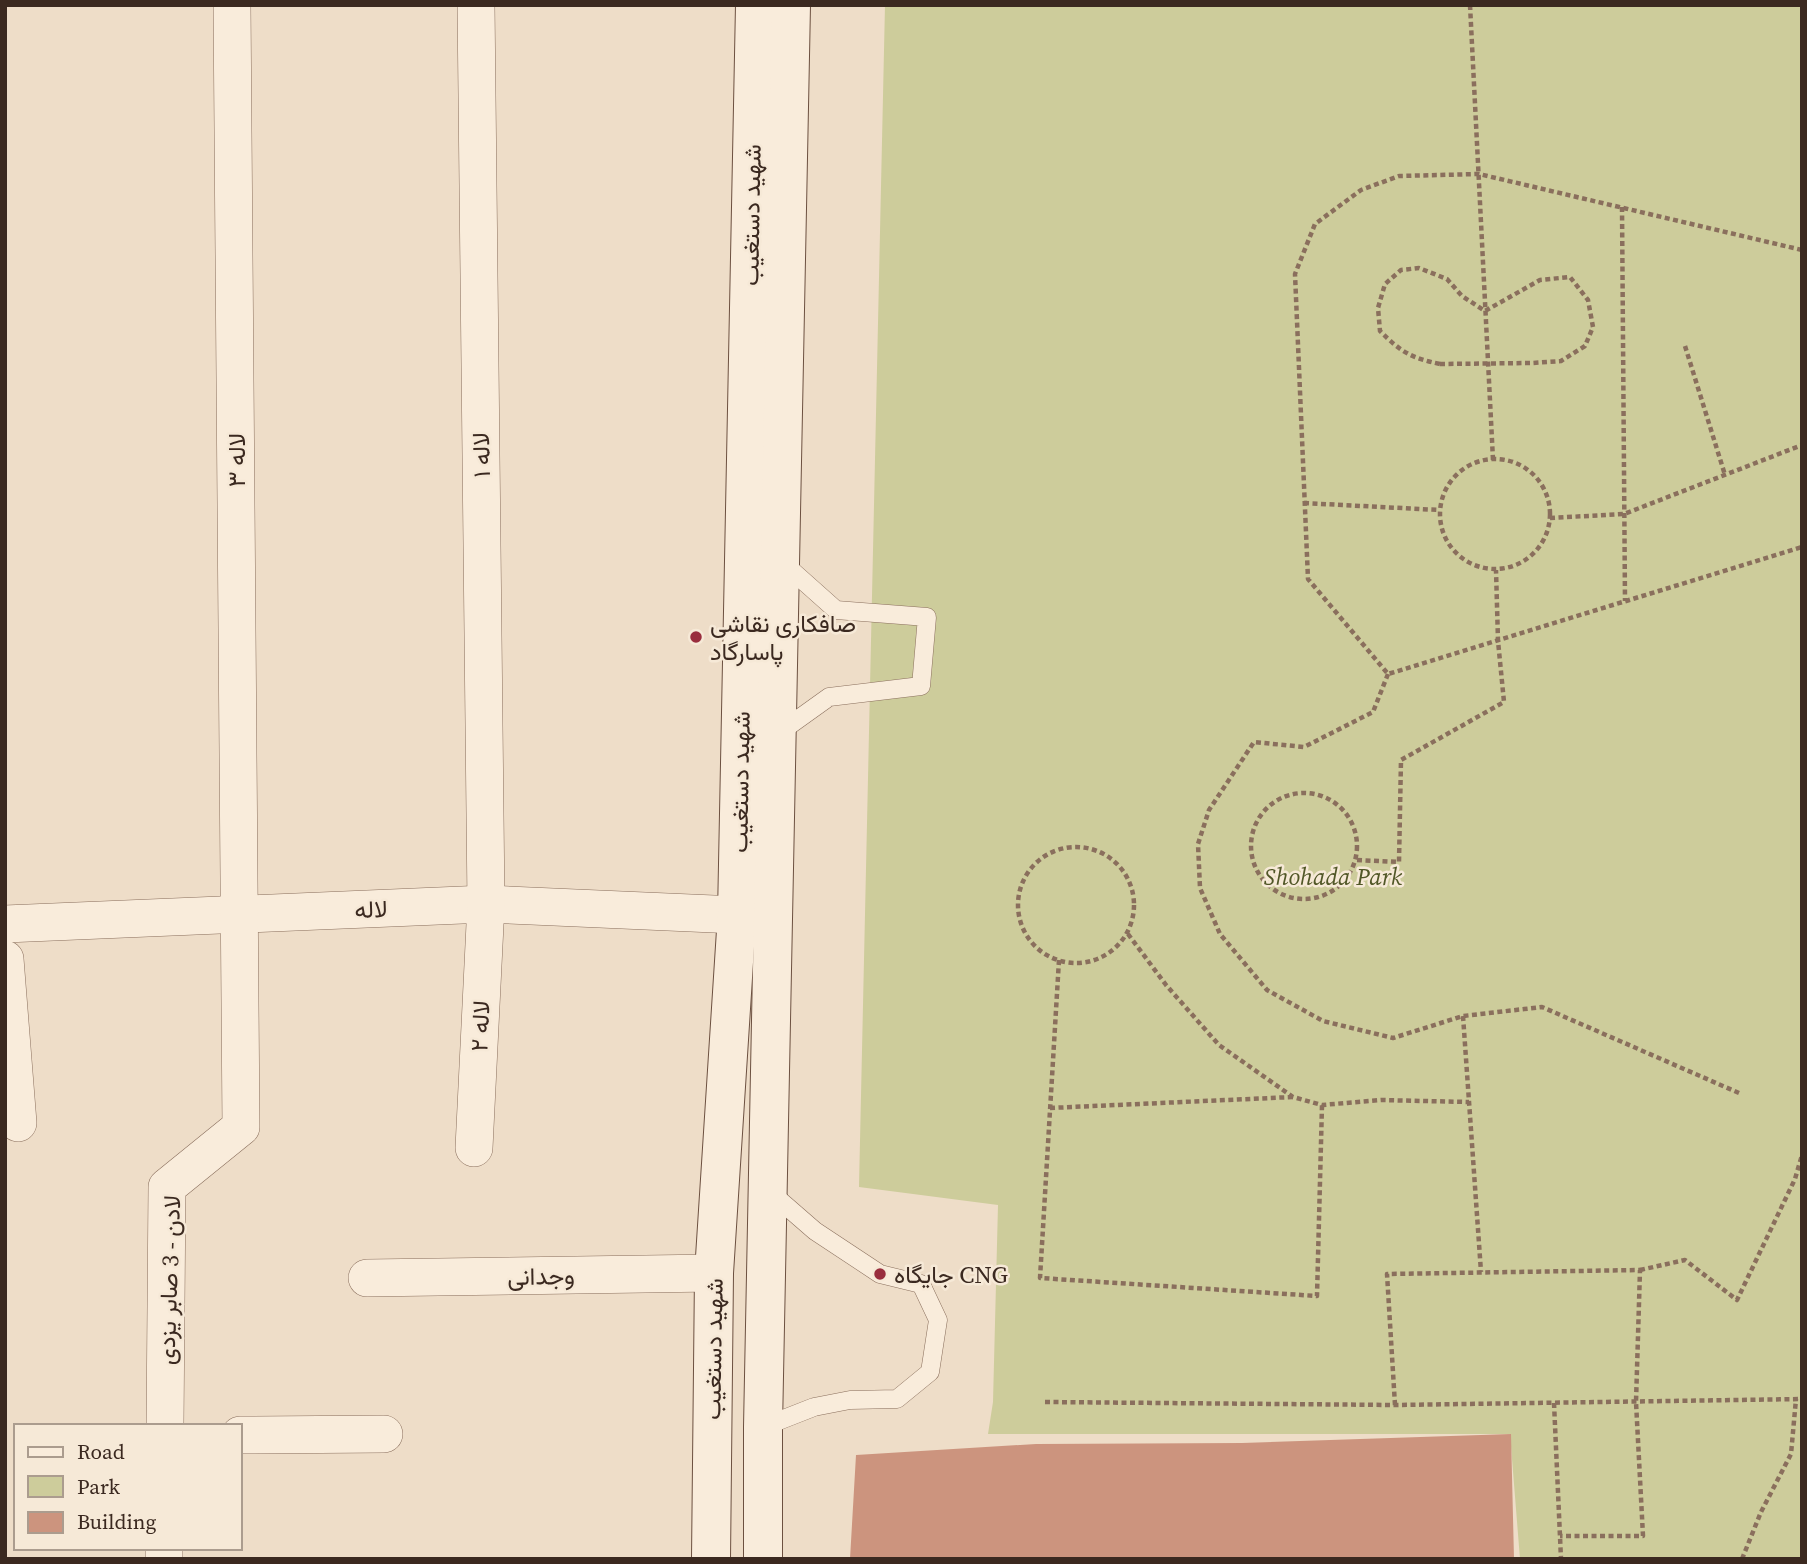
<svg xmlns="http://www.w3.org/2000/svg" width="1807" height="1564" viewBox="0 0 1807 1564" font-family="'Source Serif 4',Vazirmatn,serif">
<rect width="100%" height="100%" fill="#eeddc8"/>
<!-- green -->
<polygon fill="#cdcc9b" points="885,5 1802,5 1802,1559 1520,1559 1510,1434 988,1434 993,1402 998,1205 859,1187"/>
<!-- building -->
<polygon fill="#cc947e" points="1511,1434 1514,1559 850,1559 856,1455 1036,1444 1242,1443"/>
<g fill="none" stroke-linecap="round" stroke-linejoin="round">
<defs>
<g id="lane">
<polyline points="776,735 829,697 921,686 927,617 836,610 781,561"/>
<polyline points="763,1427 814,1407 850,1400 897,1399 930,1372 938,1320 921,1284 880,1274 815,1231 769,1191"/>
</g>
<g id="street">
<polyline points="5,924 486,904 737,915"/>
<polyline points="5,959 18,1123"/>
<polyline points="474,1148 486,904 476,5"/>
<polyline points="367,1278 714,1273"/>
<polyline points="165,1426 167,1187 241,1127 232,5"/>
<polyline points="240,1435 384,1434"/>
<polyline points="164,1559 164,1548"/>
</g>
<g id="secondary">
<polyline points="711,1559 714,1273 737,915 755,5"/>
<polyline points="763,1559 763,1427 791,5"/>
</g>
</defs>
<!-- lane casing -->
<use href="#lane" stroke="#8a6f5d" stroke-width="19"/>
<!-- street casing -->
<use href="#street" stroke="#8a6f5d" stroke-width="38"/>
<!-- secondary casing -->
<use href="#secondary" stroke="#6c5040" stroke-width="40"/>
<!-- path -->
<g stroke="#8a6f5d" stroke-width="4.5" stroke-dasharray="5 3.5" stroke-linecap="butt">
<polyline points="1470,5 1493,460"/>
<polyline points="1622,207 1625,601"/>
<polyline points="1802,250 1479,174 1399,176 1361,190 1315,224 1295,274 1308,579 1388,674 1802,547"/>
<polyline points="1685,346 1725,475"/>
<path d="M1440 364C1411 358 1401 352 1380 331L1378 308 1385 284 1401 270 1419 268 1447 279 1462 296 1485 311 1540 280 1570 277 1588 300 1593 327 1585 346 1561 361 1532 363"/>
<circle cx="1495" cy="514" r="55"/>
<polyline points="1304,503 1439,510"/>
<polyline points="1550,518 1624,514 1802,445"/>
<polyline points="1388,674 1373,712 1304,747 1254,742 1209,810 1198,844 1200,888 1220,934 1267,990 1323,1021 1393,1038 1463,1016 1542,1007 1739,1093"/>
<circle cx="1304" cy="846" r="53"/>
<circle cx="1076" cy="905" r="58"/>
<polyline points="1357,860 1399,862 1401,760 1504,702 1498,641 1496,570"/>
<polyline points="1128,934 1166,985 1219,1045 1293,1097 1322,1105 1381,1100 1469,1102"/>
<polyline points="1059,960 1040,1278 1317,1296 1322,1105"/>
<polyline points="1463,1016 1481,1272"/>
<polyline points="1050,1108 1293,1097"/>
<polyline points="1640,1270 1685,1260 1737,1300 1795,1179 1802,1155"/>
<polyline points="1045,1402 1395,1405 1802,1399"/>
<polyline points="1554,1403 1561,1559"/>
<polyline points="1395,1405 1387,1274 1640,1270 1636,1402 1643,1536 1560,1536"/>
<polyline points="1742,1559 1761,1512 1791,1454 1796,1399"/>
</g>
<!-- lane -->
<use href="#lane" stroke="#f9ecdb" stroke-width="18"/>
<!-- street -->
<use href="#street" stroke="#f9ecdb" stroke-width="37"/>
<!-- secondary -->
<use href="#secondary" stroke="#f9ecdb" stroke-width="38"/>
<!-- path-bridge -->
<polyline stroke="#8a6f5d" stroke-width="4.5" stroke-dasharray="5 3.5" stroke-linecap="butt" points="1440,364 1532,363"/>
</g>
<!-- markers -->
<g fill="#992d3d" stroke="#f6e9d7" stroke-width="2.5">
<circle cx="696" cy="637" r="7"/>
<circle cx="880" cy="1274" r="7"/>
</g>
<g text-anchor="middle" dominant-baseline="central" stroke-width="5" stroke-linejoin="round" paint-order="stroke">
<!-- street labels -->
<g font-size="24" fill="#3b2920" stroke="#f6e9d7">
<text transform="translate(751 215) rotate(-89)">شهید دستغیب</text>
<text transform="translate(481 455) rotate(-91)">لاله ۱</text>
<text transform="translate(236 460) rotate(-90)">لاله ۳</text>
<text transform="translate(740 782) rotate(-89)">شهید دستغیب</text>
<text transform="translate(371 909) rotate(-2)">لاله</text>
<text transform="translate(480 1026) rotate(-87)">لاله ۲</text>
<text transform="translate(541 1276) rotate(-1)">وجدانی</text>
<text transform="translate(169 1280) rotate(-88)">لادن - 3 صابر یزدی</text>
<text transform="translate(713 1349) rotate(-89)">شهید دستغیب</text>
</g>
<!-- poi labels -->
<g font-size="24" fill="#3b2920" stroke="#f6e9d7" text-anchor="start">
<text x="710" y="623">صافکاری نقاشی<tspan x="710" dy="28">پاسارگاد</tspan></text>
<text x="894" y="1274">جایگاه CNG</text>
</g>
<!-- park labels -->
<g font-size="24" font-style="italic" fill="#515727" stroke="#f6e9d7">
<text x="1333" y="876">Shohada Park</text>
</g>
</g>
<!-- border -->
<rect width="1807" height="1564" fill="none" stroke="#3b2920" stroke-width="14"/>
<!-- legend -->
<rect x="14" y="1424" width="228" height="126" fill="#f6e9d7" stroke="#ab9c8e" stroke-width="2"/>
<rect x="28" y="1447" width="35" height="10" fill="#f9ecdb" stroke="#ab9c8e" stroke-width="2"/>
<text x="77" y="1459" font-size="21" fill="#3b2920">Road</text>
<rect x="28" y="1476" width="35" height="21" fill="#cdcc9b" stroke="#ab9c8e" stroke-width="2"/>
<text x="77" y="1494" font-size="21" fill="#3b2920">Park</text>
<rect x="28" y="1512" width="35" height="21" fill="#cc947e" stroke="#ab9c8e" stroke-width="2"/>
<text x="77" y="1529" font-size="21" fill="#3b2920">Building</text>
</svg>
